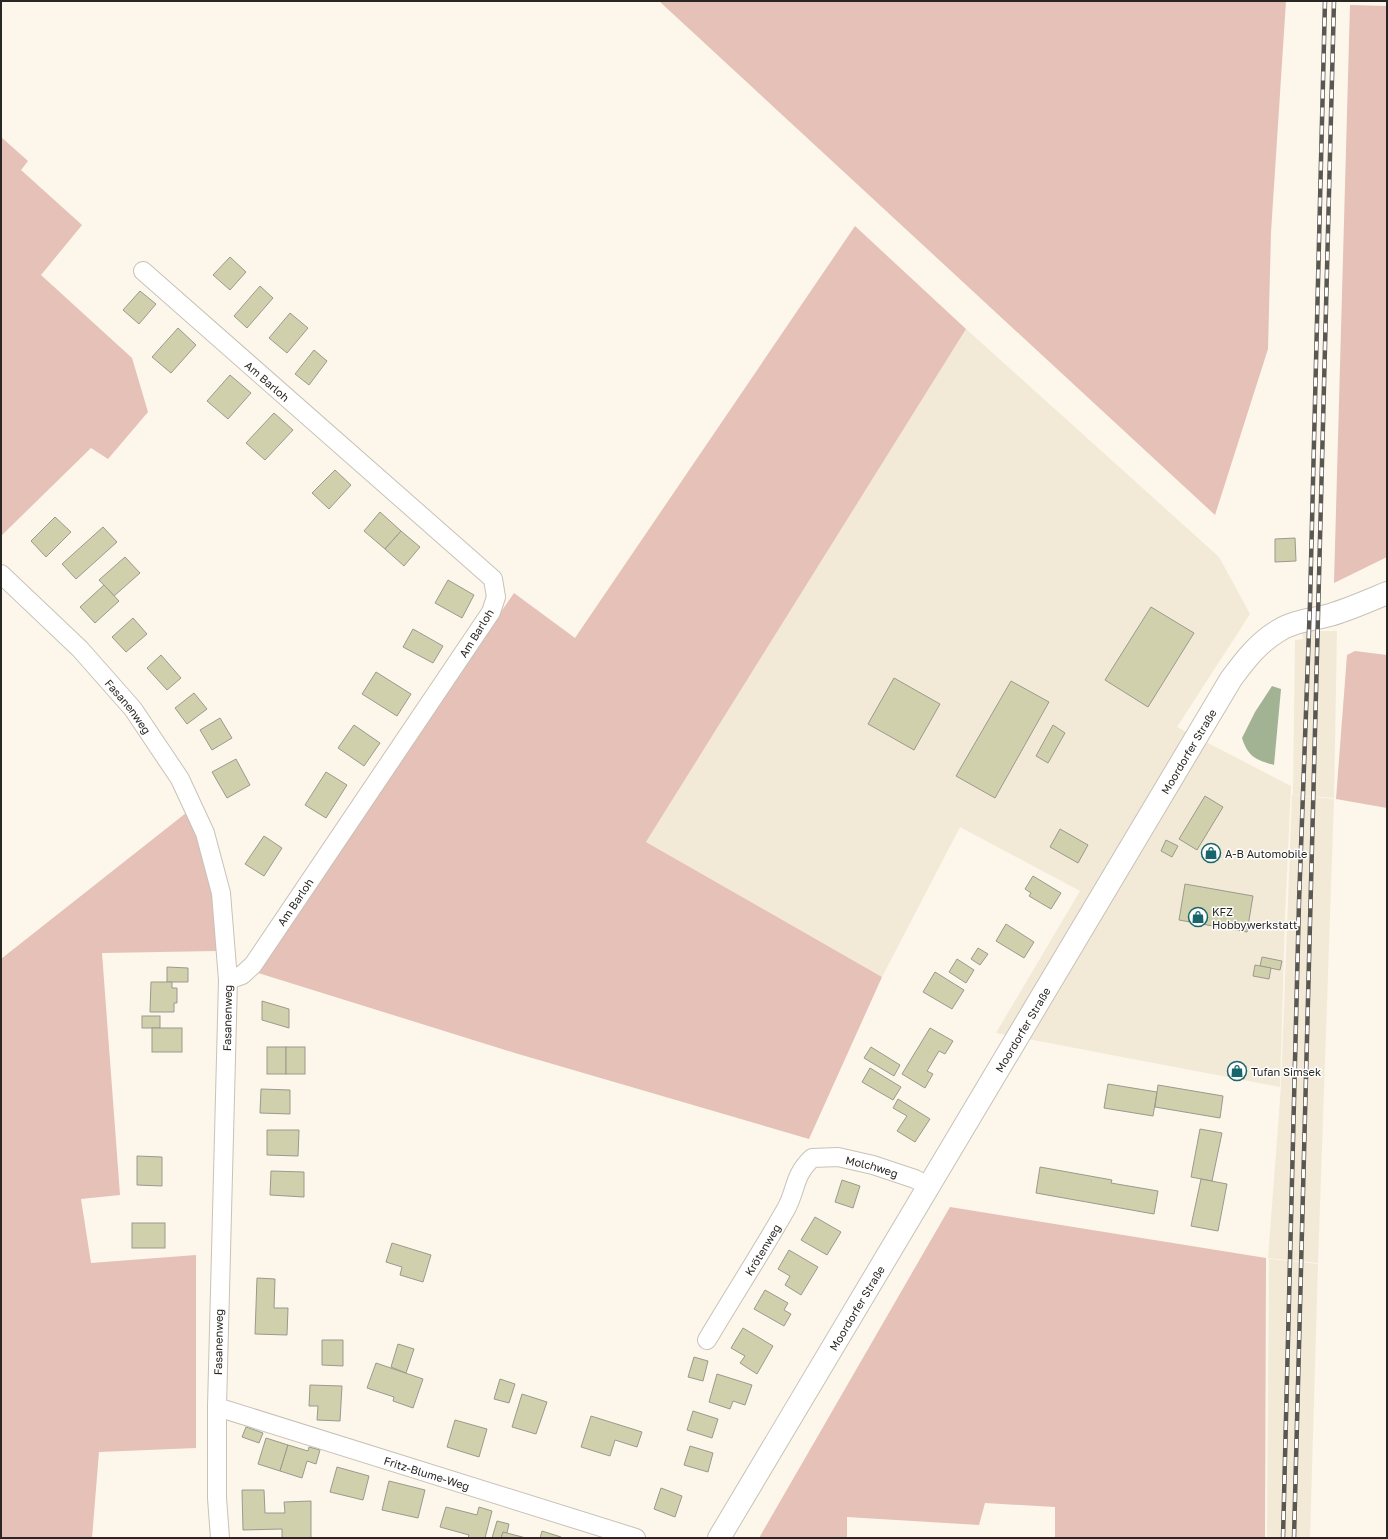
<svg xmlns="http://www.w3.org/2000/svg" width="1388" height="1539" viewBox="0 0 1388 1539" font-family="'Golos Text',sans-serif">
<rect width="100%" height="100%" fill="#fcf6eb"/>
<!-- built -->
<g fill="#f3e9d7">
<polygon points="966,329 1219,557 1250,614 1177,727 1291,786 1285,916 1280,1087 996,1033 1080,891 960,827 882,977 646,842"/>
<polygon points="1302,631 1337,631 1334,798 1293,795 1295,640 1303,639"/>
<polygon points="1292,795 1334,799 1318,1263 1268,1258 1281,1087"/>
<polygon points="1269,1259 1318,1264 1310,1538 1267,1538"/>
</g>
<!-- green -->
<g fill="#e5c1b8">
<polygon points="659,1 1286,1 1271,232 1268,349 1215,515"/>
<polygon points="1350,5 1387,6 1387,557 1334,583"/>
<polygon points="1,137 28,161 21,170 82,225 41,275 132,358 148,412 108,459 91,448 1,536"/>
<polygon points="855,226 966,329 646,842 882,977 809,1139 515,1053 255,972 514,593 575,638"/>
<polygon points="1355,651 1387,655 1387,808 1336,799 1347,655"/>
<polygon points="186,813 196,834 212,893 217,951 102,953 120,1195 81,1199 91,1263 196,1255 196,1448 99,1452 92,1538 1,1538 1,959"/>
<polygon points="950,1207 1266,1258 1265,1538 1055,1538 1055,1507 985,1503 979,1525 847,1517 847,1538 759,1538"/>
</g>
<!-- water -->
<path fill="#a2b394" d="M1272 686 1281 689 1274 765C1256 760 1248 757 1242 738L1255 712Z"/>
<!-- building -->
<g fill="#d0d0ac" stroke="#9a9a8e">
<polygon points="230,257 246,272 230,290 213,275"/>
<polygon points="260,286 273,298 247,328 234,316"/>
<polygon points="140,291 156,304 139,324 123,310"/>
<polygon points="290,313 308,328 287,353 269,338"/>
<polygon points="178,328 196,345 171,373 152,357"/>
<polygon points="314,350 327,361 309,385 295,374"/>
<polygon points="230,375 251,393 228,419 207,401"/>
<polygon points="274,413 293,430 265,460 246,443"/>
<polygon points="335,470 351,485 329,509 312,493"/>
<polygon points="380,512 401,531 385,549 364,531"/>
<polygon points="55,517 71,532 46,557 31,541"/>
<polygon points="103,527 117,542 76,579 62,564"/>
<polygon points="401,531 420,547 404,566 385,549"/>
<polygon points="1295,538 1296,561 1275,562 1275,539"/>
<polygon points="125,557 140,573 114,596 99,580"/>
<polygon points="448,580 474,595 462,618 435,603"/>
<polygon points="104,585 119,601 95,623 80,607"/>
<polygon points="1151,607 1194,633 1148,707 1105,680"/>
<polygon points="133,618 147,634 126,652 112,637"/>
<polygon points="413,629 443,646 433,663 403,647"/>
<polygon points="161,655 181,678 167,690 147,668"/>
<polygon points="376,672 411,694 397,716 362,694"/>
<polygon points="894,678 940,704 914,750 868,724"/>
<polygon points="1011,681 1049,702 995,798 956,776"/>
<polygon points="194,693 207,709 187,724 175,708"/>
<polygon points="220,718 232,738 212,750 200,730"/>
<polygon points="354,725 380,743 364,766 338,748"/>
<polygon points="1053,725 1065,733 1048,763 1036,756"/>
<polygon points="236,759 250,785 227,798 212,772"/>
<polygon points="326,772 347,785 326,818 305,805"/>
<polygon points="1205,796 1223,807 1197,850 1179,839"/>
<polygon points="1060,829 1088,845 1078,863 1050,847"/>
<polygon points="264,836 282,848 264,876 245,864"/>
<polygon points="1166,840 1178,846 1172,857 1161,851"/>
<polygon points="1033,876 1061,893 1051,909 1029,896 1031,893 1025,889"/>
<polygon points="1185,884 1253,896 1247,932 1179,920"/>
<polygon points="1006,924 1034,942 1024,958 996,941"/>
<polygon points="978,948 988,954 980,965 971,959"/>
<polygon points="1262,957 1282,961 1280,970 1260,966"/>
<polygon points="957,959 974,970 966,983 949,972"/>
<polygon points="1255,965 1271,968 1269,979 1253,976"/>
<polygon points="167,967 188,968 188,982 167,982"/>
<polygon points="935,972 964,990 952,1009 923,992"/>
<polygon points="151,982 172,982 172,988 177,988 177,1003 174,1003 174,1012 150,1012"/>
<polygon points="262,1001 289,1009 289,1028 262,1020"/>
<rect x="142" y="1016" width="18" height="12"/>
<rect x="152" y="1028" width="30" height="24"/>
<polygon points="930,1028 953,1041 945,1054 939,1051 927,1071 933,1074 925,1088 902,1074"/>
<rect x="267" y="1047" width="19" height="27"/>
<rect x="286" y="1047" width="19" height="27"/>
<polygon points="871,1047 900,1065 894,1076 864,1058"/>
<polygon points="1231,1063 1246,1066 1244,1079 1228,1076"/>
<polygon points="870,1068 901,1087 893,1100 862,1082"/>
<polygon points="1108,1084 1157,1092 1153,1116 1104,1108"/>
<polygon points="1158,1085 1223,1096 1220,1118 1155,1107"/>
<polygon points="261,1089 290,1090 290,1114 260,1113"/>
<polygon points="898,1099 930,1119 915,1142 897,1131 907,1116 893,1108"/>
<polygon points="1200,1129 1222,1133 1212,1181 1191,1177"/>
<polygon points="267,1130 299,1130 298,1156 267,1155"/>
<polygon points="137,1156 162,1157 162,1186 137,1185"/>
<polygon points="1040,1167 1112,1180 1111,1183 1158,1191 1154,1214 1036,1193"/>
<polygon points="271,1171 304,1172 304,1197 270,1195"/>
<polygon points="1201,1179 1227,1184 1218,1231 1191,1226"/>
<polygon points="842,1180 860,1186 853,1208 835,1202"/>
<polygon points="815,1217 841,1232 827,1255 801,1240"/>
<rect x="132" y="1223" width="33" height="25"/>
<polygon points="392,1243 431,1255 423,1282 400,1275 402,1267 386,1262"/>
<polygon points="789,1250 818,1267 801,1295 785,1285 790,1276 778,1269"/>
<polygon points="257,1278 275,1279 274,1308 288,1308 287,1335 255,1334"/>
<polygon points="765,1290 788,1303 784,1310 791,1314 784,1326 754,1309"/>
<polygon points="743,1328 773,1346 757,1374 740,1363 745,1356 731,1348"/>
<polygon points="322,1340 343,1340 343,1366 322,1365"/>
<polygon points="398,1344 414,1349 406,1373 391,1367"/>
<polygon points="694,1357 708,1361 703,1381 688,1377"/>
<polygon points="376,1363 423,1379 413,1408 393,1401 394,1397 367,1388"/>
<polygon points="717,1374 752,1385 745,1405 733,1401 730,1409 709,1402"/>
<polygon points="500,1379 515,1384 509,1403 494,1399"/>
<polygon points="310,1385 342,1386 340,1421 317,1420 318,1406 309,1406"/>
<polygon points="522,1394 547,1402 536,1434 512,1427"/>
<polygon points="693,1411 718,1419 712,1438 687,1430"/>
<polygon points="591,1416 642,1432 637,1447 615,1440 610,1456 581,1447"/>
<polygon points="455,1420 487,1429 479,1457 447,1447"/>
<polygon points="246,1427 263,1433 259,1443 242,1437"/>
<polygon points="266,1438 288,1445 280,1471 258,1464"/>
<polygon points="288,1445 308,1451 309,1447 320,1450 316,1464 307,1461 302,1478 280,1471"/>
<polygon points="690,1446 713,1453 708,1472 684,1465"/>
<polygon points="337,1467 369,1476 363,1500 330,1492"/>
<polygon points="389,1481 425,1490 418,1518 382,1510"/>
<polygon points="661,1488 682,1496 675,1517 654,1509"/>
<polygon points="242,1490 264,1490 265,1513 285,1513 284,1502 311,1501 311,1538 282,1538 282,1529 243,1530"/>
<polygon points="446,1507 477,1515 479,1507 492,1511 485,1538 468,1538 469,1535 440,1527"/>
<polygon points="497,1521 509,1524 507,1533 503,1532 501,1538 492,1538"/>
<polygon points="542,1531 561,1537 561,1538 540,1538"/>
<polygon points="503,1532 526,1538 501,1538"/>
</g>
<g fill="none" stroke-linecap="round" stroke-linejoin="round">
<defs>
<g id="minor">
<path id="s1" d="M143 271 493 579 496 597 491 612 253 965 242 975 228 980"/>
<path id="s2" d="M1 574 80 649 133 709 180 779 205 833 221 893 228 980 217 1407V1498L220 1538"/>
<path id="s3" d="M707 1340C733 1296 761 1253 786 1209 797 1189 793 1176 812 1158L838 1157 873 1165 915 1179 928 1186"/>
<path id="s4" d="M217 1407 636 1538"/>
</g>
<g id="primary">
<path id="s5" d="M719 1538 1231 679C1245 660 1258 643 1278 631 1293 621 1312 620 1330 615 1350 609 1368 601 1387 593"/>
</g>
</defs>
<!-- minor casing -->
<use href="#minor" stroke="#c8c2b7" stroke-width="20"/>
<!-- primary casing -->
<use href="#primary" stroke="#c8c2b7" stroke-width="24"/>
<!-- minor -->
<use href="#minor" stroke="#fff" stroke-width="18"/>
<!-- primary -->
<use href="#primary" stroke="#fff" stroke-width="22"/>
<defs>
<g id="rail">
<polyline points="1283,1538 1299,902 1310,603 1325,1"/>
<polyline points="1294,1538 1334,1"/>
</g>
</defs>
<!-- rail casing -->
<use href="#rail" stroke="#5a5751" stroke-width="4.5"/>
<!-- rail -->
<use href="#rail" stroke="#fff" stroke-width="3" stroke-dasharray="9" stroke-linecap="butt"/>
</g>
<!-- icons -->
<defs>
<symbol id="shop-ring" viewBox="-11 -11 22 22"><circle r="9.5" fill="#fff" stroke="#18666c" stroke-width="1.5"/><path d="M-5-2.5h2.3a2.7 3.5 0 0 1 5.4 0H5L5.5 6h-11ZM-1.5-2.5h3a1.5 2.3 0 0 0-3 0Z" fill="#18666c"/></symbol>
</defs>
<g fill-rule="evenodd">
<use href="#shop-ring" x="1200" y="842" width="22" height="22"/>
<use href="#shop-ring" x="1187" y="906" width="22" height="22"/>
<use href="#shop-ring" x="1226" y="1060" width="22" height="22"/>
</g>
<g text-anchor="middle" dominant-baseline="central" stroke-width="3" stroke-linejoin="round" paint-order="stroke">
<!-- street labels -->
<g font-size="11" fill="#292723" stroke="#fff">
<text stroke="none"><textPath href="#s1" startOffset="166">Am Barloh</textPath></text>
<text transform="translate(476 633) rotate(-58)">Am Barloh</text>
<text stroke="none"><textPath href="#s2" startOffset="184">Fasanenweg</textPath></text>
<text stroke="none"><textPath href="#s5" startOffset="916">Moordorfer Straße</textPath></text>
<text transform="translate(295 902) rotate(-56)">Am Barloh</text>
<text transform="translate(227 1018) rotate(-89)">Fasanenweg</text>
<text stroke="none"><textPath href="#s5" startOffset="592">Moordorfer Straße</textPath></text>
<text stroke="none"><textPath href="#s3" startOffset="272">Molchweg</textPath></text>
<text stroke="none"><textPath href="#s3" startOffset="106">Krötenweg</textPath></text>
<text stroke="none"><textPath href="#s5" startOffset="268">Moordorfer Straße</textPath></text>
<text transform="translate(218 1342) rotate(-89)">Fasanenweg</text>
<text stroke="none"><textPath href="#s4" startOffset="220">Fritz-Blume-Weg</textPath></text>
</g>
<!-- poi labels -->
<g font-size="11" fill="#292723" stroke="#fff" text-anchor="start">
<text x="1225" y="853">A-B Automobile</text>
<text x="1212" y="911">KFZ<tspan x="1212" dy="13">Hobbywerkstatt</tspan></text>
<text x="1251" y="1071">Tufan Simsek</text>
</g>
</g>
<!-- border -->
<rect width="1388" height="1539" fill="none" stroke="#292723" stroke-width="4"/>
</svg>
